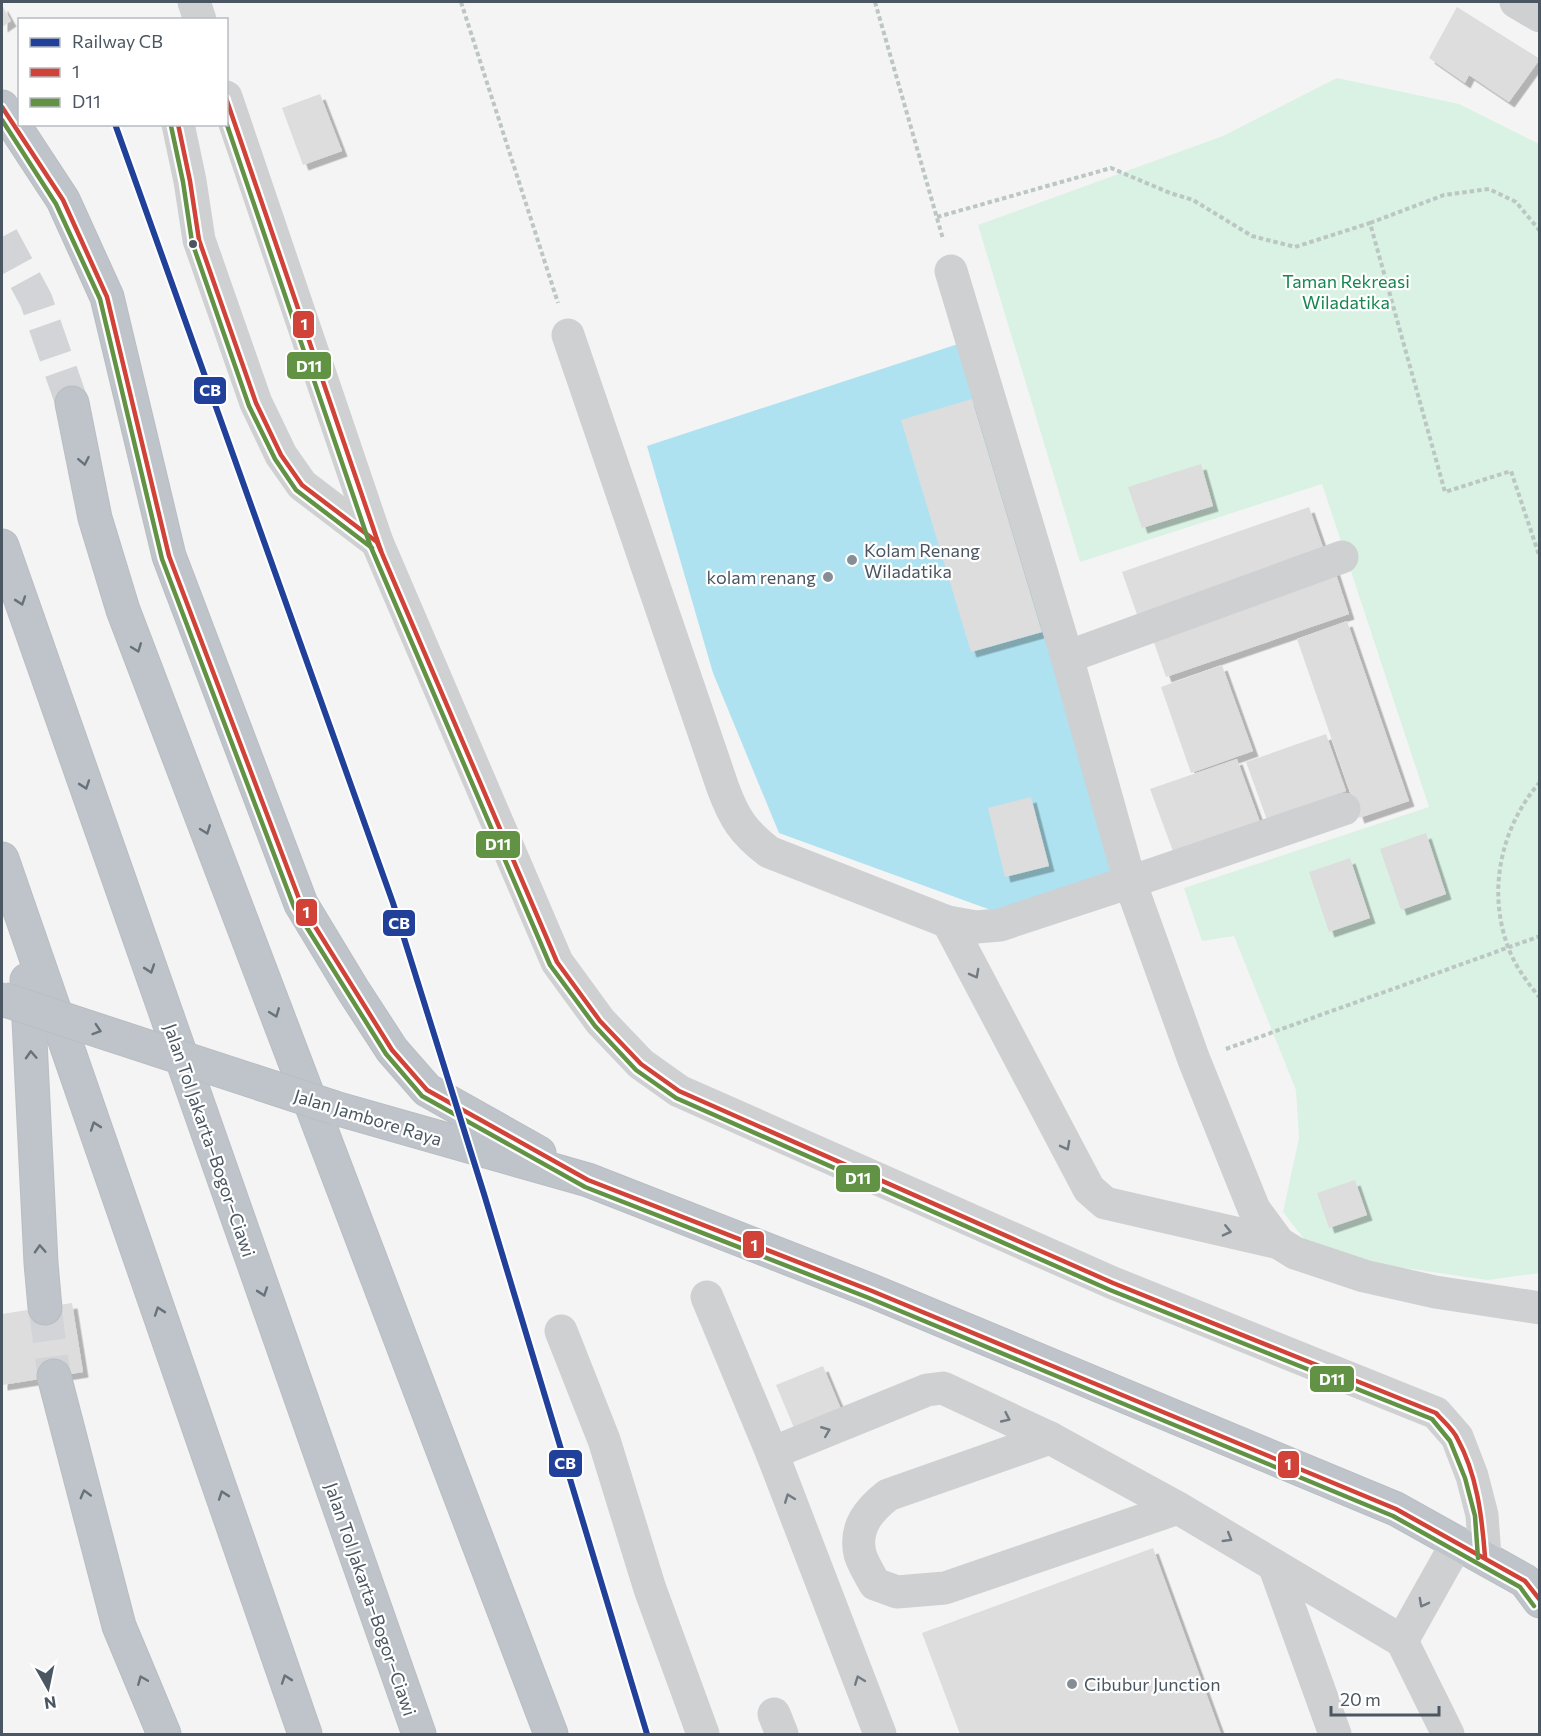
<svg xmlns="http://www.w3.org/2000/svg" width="1541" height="1736" viewBox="0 0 1541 1736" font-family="Commissioner,sans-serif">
<defs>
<filter id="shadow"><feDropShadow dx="5.5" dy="5.5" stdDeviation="0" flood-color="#0004"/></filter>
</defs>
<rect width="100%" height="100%" fill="#f4f4f4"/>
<!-- green -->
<polygon fill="#d9f2e3" points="1337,78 1459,104 1539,144 1539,1273 1487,1280 1371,1263 1304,1239 1283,1212 1299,1138 1296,1090 1234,936 1202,941 1184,888 1429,807 1322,484 1080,562 978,225 1223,136"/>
<!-- water -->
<polygon fill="#aee2f0" points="961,343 1115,876 999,913 779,833 713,673 647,446"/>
<!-- building -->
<g fill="#ddddde" filter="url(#shadow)">
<polygon points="2,5 11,21 2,27"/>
<polygon points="1457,7 1540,59 1509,102 1469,75 1465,83 1429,58"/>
<polygon points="320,94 342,151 303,165 282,108"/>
<polygon points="972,399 1042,632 971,652 901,420"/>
<polygon points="1201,464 1213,506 1142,528 1128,487"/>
<polygon points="1309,507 1326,556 1139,620 1122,572"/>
<polygon points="1334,568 1349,614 1166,677 1150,631"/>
<polygon points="1347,621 1409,801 1359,818 1297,639"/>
<polygon points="1222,665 1253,751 1191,773 1161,687"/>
<polygon points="1326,734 1346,791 1267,820 1246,762"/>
<polygon points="1237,759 1260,822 1174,854 1150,789"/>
<polygon points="1031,797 1049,866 1005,877 988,808"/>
<polygon points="1426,833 1446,894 1401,910 1380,849"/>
<polygon points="1350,858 1370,918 1329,932 1309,872"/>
<polygon points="1355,1180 1367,1215 1329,1228 1317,1193"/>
<polygon points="72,1303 83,1372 2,1385 2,1314"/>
<polygon points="823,1366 846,1421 799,1440 776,1385"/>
<polygon points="1153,1548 1221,1734 960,1734 922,1633"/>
</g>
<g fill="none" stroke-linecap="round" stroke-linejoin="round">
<!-- highway-tunnel -->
<g stroke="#d2d4d7" stroke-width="33" stroke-dasharray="33 16" stroke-linecap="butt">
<polyline points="2,237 36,300 72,403"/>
<polyline points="45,1308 54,1376"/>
</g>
<defs>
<g id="highway">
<polyline points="2,107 63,200 107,297 169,556 301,904 353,990 392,1050 427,1090 539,1153"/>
<polyline points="72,403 95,518 123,610 551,1734"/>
<polyline points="2,546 419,1734"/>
<polyline points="2,859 305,1734"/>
<polyline points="27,980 41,1263 45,1308"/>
<polyline points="335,1108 588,1180 872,1291 1396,1509 1525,1581 1540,1601"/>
<polyline points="54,1376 119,1626 164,1734"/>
</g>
</defs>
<!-- highway casing -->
<use href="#highway" stroke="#b9bec3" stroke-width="35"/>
<!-- path -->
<g stroke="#bcc7c4" stroke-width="4" stroke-dasharray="4.5 3" stroke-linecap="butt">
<polyline points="461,2 558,303"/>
<polyline points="875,2 943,239"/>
<polyline points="937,217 1111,168 1170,193 1193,200 1252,236 1295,247 1370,223 1445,492 1511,471 1540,558"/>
<polyline points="1370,223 1444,195 1489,189 1516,202 1540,231"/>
<path d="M1540 782C1501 827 1487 890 1508 947 1515 966 1527 982 1540 998"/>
<polyline points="1226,1049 1540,936"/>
</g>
<!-- minor -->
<g stroke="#ced0d2" stroke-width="33">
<polyline points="194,2 200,20"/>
<polyline points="1516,2 1540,16"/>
<polyline points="226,97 377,542 557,962 600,1021 641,1064 679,1091 1113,1283 1436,1413 1457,1437 1472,1476 1482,1515 1485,1557"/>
<polyline points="178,124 190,181 199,240 256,403 281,455 302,485 377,542"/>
<path d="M568 335 723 788C734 818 743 832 769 852L948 922 976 927 1000 925 1130 882 1067 657 951 271"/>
<polyline points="1067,657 1342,557"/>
<polyline points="1344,809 1130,882 1194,1060 1254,1209 1279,1243 1295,1253 1364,1276 1435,1292 1540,1308"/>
<polyline points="948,922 1089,1189 1105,1203 1279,1243"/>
<polyline points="707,1297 772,1453 880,1734"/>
<polyline points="561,1331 604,1440 650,1589 703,1734"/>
<path d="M1050 1438 888 1495C869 1510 854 1527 860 1554 863 1564 870 1575 875 1584L897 1592 945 1588 1178 1508"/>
<polyline points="772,1453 927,1390 943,1388 1050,1438 1178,1508 1402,1641 1448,1734"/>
<polyline points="1274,1565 1335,1734"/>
<polyline points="1402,1641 1457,1543"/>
<polyline points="774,1714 782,1734"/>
</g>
<!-- highway -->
<use href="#highway" stroke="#bec4c9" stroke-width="33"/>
<defs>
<polyline id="highway-bridge" points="2,999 335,1108"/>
</defs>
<!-- highway-bridge casing -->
<use href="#highway-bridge" stroke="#b9bec3" stroke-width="35" stroke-linecap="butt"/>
<!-- highway-bridge -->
<use href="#highway-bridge" stroke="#bec4c9" stroke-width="33"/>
<defs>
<g id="bus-1">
<polyline points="226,98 381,551"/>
<polyline points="2,107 63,200 107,297 169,556 301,904 392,1050 427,1090 588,1180 872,1291 1396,1509 1525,1581 1540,1600"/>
<path d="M178 124 190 181 199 240 256 403 281 455 302 485 377 542 557 962 600 1021 641 1064 679 1091 1113 1283 1436 1413C1443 1421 1453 1429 1457 1438 1477 1474 1482 1517 1485 1557"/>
</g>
<g id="bus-2">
<polyline points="2,120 56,204 100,299 162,559 294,907 386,1054 422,1096 585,1187 869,1298 1393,1516 1520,1587 1534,1606"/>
<polyline points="226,122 370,545 550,965 595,1026 636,1070 676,1098 1110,1290 1432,1419 1450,1441 1465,1478 1475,1516 1478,1558"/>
<polyline points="171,126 183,182 192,242 249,406 275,459 296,490 372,548"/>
</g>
</defs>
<!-- bus-1 casing -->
<use href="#bus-1" stroke="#fff" stroke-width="9"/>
<!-- bus-2 casing -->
<use href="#bus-2" stroke="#fff" stroke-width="9"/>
<!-- bus-1 -->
<use href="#bus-1" stroke="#d14338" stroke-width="4.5"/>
<!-- bus-2 -->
<use href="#bus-2" stroke="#629344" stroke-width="4.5"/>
<defs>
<polyline id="rail-1" points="115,124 393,903 484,1194 647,1734"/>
</defs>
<!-- rail-1 casing -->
<use href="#rail-1" stroke="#fff" stroke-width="10"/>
<!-- rail-1 -->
<use href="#rail-1" stroke="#20409a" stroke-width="6"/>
</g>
<!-- one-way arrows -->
<defs><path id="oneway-chevron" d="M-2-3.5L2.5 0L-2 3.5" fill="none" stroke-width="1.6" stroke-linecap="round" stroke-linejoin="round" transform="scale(1.5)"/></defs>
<g stroke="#67727b">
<use href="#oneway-chevron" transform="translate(84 461) rotate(79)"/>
<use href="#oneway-chevron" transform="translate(21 601) rotate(71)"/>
<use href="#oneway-chevron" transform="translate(137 648) rotate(69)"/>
<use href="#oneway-chevron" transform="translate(85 785) rotate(71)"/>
<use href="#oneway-chevron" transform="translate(206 830) rotate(69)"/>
<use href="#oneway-chevron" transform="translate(150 969) rotate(71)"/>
<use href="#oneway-chevron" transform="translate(275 1013) rotate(69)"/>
<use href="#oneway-chevron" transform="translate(97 1030) rotate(18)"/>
<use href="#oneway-chevron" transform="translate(31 1055) rotate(-93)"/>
<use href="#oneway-chevron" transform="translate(95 1126) rotate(-109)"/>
<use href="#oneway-chevron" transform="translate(40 1249) rotate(-93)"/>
<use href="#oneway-chevron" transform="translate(263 1292) rotate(71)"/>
<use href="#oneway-chevron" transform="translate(159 1311) rotate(-109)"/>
<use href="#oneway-chevron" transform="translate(85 1494) rotate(-105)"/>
<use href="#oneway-chevron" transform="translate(223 1495) rotate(-109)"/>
<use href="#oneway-chevron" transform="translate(286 1679) rotate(-109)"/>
<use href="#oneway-chevron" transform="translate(142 1680) rotate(-112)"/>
</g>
<g stroke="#727b83">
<use href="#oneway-chevron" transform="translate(975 974) rotate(62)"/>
<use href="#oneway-chevron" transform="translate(1066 1146) rotate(62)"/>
<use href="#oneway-chevron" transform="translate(1227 1231) rotate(13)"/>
<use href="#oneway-chevron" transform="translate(1006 1418) rotate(25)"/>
<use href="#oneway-chevron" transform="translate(826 1431) rotate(-22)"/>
<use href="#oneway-chevron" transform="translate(789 1498) rotate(-111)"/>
<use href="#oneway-chevron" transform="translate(1228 1538) rotate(31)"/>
<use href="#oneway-chevron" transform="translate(1423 1603) rotate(118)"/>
<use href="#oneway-chevron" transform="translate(859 1680) rotate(-111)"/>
</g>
<!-- markers -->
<circle fill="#4a5661" stroke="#fff" stroke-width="2" cx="193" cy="244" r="5"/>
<g fill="#868d94" stroke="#fff" stroke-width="2">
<circle cx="852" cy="560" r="6"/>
<circle cx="828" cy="577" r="6"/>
<circle cx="1072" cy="1684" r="6"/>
</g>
<g text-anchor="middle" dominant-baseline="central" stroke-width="4.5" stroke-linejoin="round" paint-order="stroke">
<!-- park labels -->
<g font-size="18" fill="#17864f" stroke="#fff">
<text x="1346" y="281">Taman Rekreasi<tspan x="1346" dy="21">Wiladatika</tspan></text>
</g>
<!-- poi labels -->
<g font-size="18" fill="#4a5661" stroke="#fff" text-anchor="start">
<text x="864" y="550">Kolam Renang<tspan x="864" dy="21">Wiladatika</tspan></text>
<text x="816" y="577" text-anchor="end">kolam renang</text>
<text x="1084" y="1684">Cibubur Junction</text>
</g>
<!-- street labels -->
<g font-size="18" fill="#4a5661" stroke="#fff">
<text transform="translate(368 1117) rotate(17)">Jalan Jambore Raya</text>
<text transform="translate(210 1140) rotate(71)">Jalan Tol Jakarta–Bogor–Ciawi</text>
<text transform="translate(371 1599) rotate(71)">Jalan Tol Jakarta–Bogor–Ciawi</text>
</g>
</g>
<g stroke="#fff" stroke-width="2">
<rect x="292" y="310" width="23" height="29" rx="6" fill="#d14338"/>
<rect x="286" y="351" width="46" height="29" rx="6" fill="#629344"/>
<rect x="193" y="376" width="34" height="29" rx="6" fill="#20409a"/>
<rect x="475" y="830" width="46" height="29" rx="6" fill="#629344"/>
<rect x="295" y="898" width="23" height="29" rx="6" fill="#d14338"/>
<rect x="382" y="909" width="34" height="28" rx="6" fill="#20409a"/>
<rect x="835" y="1164" width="46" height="29" rx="6" fill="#629344"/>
<rect x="742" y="1230" width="23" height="29" rx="6" fill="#d14338"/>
<rect x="1309" y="1365" width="46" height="28" rx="6" fill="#629344"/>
<rect x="548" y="1449" width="35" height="29" rx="6" fill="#20409a"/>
<rect x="1277" y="1450" width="23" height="29" rx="6" fill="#d14338"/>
</g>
<g font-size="16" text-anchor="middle" font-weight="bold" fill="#fff">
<text x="304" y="330">1</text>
<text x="309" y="372">D11</text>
<text x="210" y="396">CB</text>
<text x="498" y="850">D11</text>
<text x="306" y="918">1</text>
<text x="399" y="929">CB</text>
<text x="858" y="1184">D11</text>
<text x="754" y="1251">1</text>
<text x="1332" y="1385">D11</text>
<text x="565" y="1469">CB</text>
<text x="1288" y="1470">1</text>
</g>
<!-- border -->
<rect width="1541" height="1736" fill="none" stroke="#4a5661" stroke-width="6"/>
<!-- legend -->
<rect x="18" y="18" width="210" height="108" fill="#ffffff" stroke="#b7bbc0" stroke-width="1.5"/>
<rect x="30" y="38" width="30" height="9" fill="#20409a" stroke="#b7bbc0" stroke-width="1.5"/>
<text x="72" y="48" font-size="18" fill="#4a5661">Railway CB</text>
<rect x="30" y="68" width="30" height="9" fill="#d14338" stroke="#b7bbc0" stroke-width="1.5"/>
<text x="72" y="78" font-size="18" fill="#4a5661">1</text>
<rect x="30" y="98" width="30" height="9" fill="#629344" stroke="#b7bbc0" stroke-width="1.5"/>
<text x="72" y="108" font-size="18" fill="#4a5661">D11</text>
<!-- north arrow -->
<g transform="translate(48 1688) rotate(171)" stroke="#ffffff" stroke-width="4.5" paint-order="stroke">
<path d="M0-4.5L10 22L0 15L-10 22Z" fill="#4a5661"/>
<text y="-9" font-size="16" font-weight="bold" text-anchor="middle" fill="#4a5661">N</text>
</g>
<!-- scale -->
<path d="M1331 1706v9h108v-9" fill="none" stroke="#4a5661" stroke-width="3"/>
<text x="1340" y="1706" font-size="18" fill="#4a5661" stroke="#ffffff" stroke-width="4.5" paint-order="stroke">20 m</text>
</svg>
